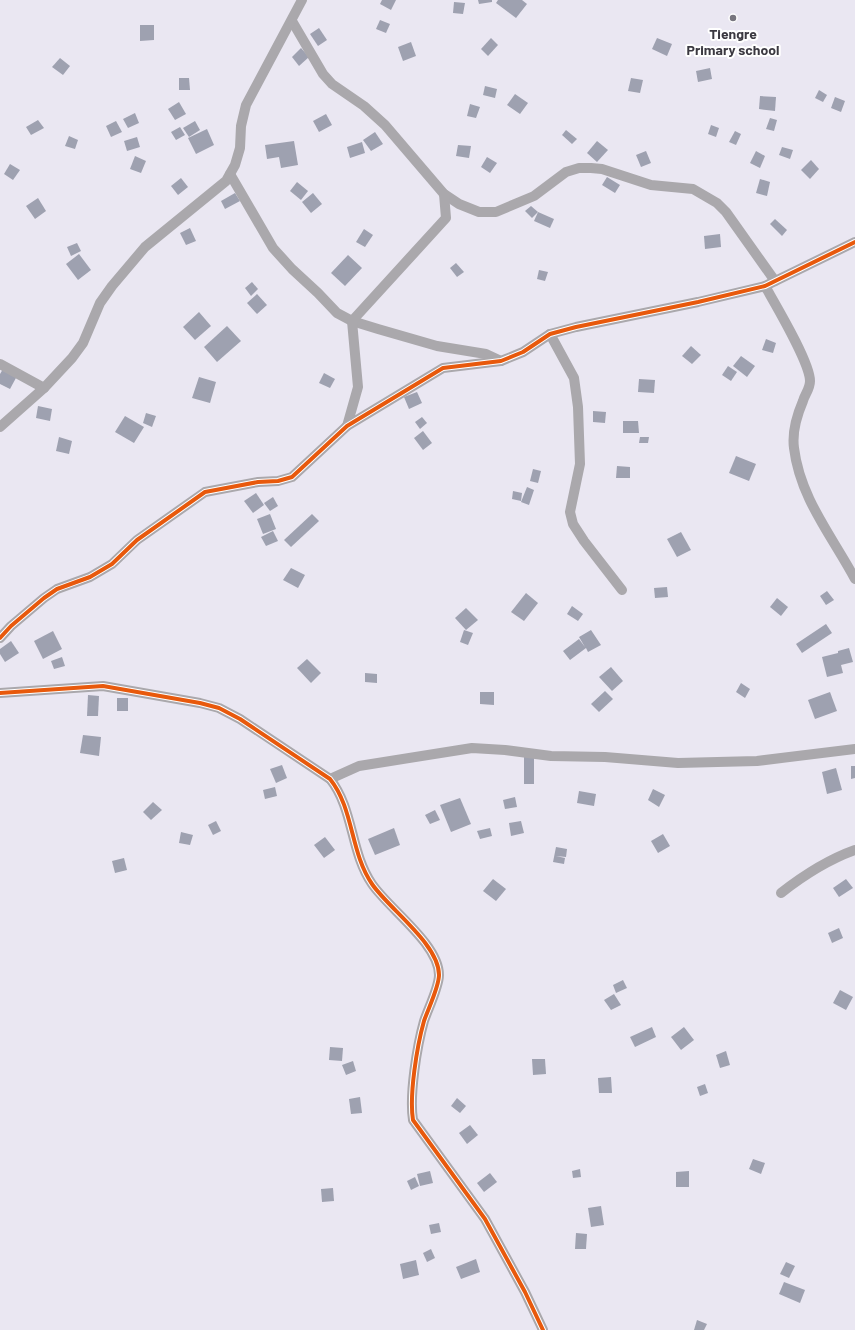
<svg xmlns="http://www.w3.org/2000/svg" width="855" height="1330" viewBox="0 0 855 1330" font-family="Barlow,sans-serif">
<rect width="100%" height="100%" fill="#eae7f2"/>
<!-- building -->
<g fill="#9ea1b0">
<polygon points="382,0 396,0 391,10 380,4"/>
<polygon points="478,0 492,0 492,2 479,4"/>
<polygon points="498,0 522,0 527,4 516,18 496,3"/>
<polygon points="454,2 465,3 463,14 453,13"/>
<polygon points="380,20 390,24 386,33 376,29"/>
<polygon points="140,25 154,25 154,40 140,41"/>
<polygon points="319,28 327,40 318,46 310,34"/>
<polygon points="742,30 744,39 736,41 735,32"/>
<polygon points="491,38 498,45 488,56 481,49"/>
<polygon points="657,38 672,44 667,56 652,49"/>
<polygon points="411,42 416,56 403,61 398,47"/>
<polygon points="301,48 309,57 299,66 292,57"/>
<polygon points="60,58 70,66 63,75 52,67"/>
<polygon points="710,68 712,79 698,82 696,71"/>
<polygon points="179,78 189,78 190,90 179,90"/>
<polygon points="631,78 643,80 640,93 628,91"/>
<polygon points="485,86 497,89 495,98 483,95"/>
<polygon points="819,90 827,95 823,102 815,98"/>
<polygon points="515,94 528,103 520,114 507,105"/>
<polygon points="760,96 776,97 775,111 759,109"/>
<polygon points="835,97 845,101 841,112 831,108"/>
<polygon points="179,102 186,114 175,120 168,109"/>
<polygon points="470,104 480,107 476,118 467,116"/>
<polygon points="135,113 139,123 128,128 123,119"/>
<polygon points="326,114 332,125 319,132 313,121"/>
<polygon points="770,118 777,120 774,131 766,129"/>
<polygon points="38,120 44,128 31,135 26,127"/>
<polygon points="116,121 122,132 111,137 106,126"/>
<polygon points="195,121 200,130 189,137 183,128"/>
<polygon points="711,125 719,128 716,137 708,134"/>
<polygon points="180,127 185,135 176,140 171,132"/>
<polygon points="207,129 214,145 196,154 188,138"/>
<polygon points="566,130 577,139 572,144 562,135"/>
<polygon points="735,131 741,134 736,145 729,142"/>
<polygon points="375,132 383,144 371,151 363,140"/>
<polygon points="69,136 78,140 75,149 65,146"/>
<polygon points="137,137 140,147 127,151 124,141"/>
<polygon points="294,141 298,165 281,168 279,157 267,159 265,145"/>
<polygon points="597,141 608,150 597,162 587,153"/>
<polygon points="362,142 365,153 350,158 347,147"/>
<polygon points="458,145 471,146 469,158 456,156"/>
<polygon points="782,147 793,150 790,159 779,155"/>
<polygon points="646,151 651,163 641,167 636,155"/>
<polygon points="756,151 765,156 760,168 750,163"/>
<polygon points="135,156 146,161 141,173 130,169"/>
<polygon points="487,157 497,163 490,173 481,167"/>
<polygon points="811,160 819,169 810,179 801,170"/>
<polygon points="10,164 20,170 13,180 4,174"/>
<polygon points="607,177 620,185 615,193 602,185"/>
<polygon points="181,178 188,187 178,195 171,186"/>
<polygon points="760,179 770,182 767,196 756,193"/>
<polygon points="297,182 308,191 301,200 290,191"/>
<polygon points="235,193 240,201 225,209 221,201"/>
<polygon points="313,193 322,204 311,213 302,202"/>
<polygon points="38,198 46,211 35,219 26,206"/>
<polygon points="531,206 538,212 532,218 525,211"/>
<polygon points="538,212 554,219 550,228 534,221"/>
<polygon points="775,219 787,230 782,236 770,224"/>
<polygon points="190,228 196,241 186,245 180,233"/>
<polygon points="364,229 373,235 365,247 356,242"/>
<polygon points="720,234 721,247 705,249 704,236"/>
<polygon points="77,243 81,251 71,256 67,247"/>
<polygon points="79,254 91,270 78,280 66,264"/>
<polygon points="348,255 362,268 345,286 331,273"/>
<polygon points="456,263 464,272 457,277 450,268"/>
<polygon points="539,270 548,272 545,281 537,279"/>
<polygon points="252,282 258,289 251,296 245,288"/>
<polygon points="257,294 267,305 257,314 247,303"/>
<polygon points="199,312 211,326 195,340 183,327"/>
<polygon points="227,326 241,341 217,362 204,347"/>
<polygon points="766,339 776,343 773,353 762,350"/>
<polygon points="691,346 701,355 692,364 682,356"/>
<polygon points="741,356 755,366 747,377 733,366"/>
<polygon points="728,366 737,372 731,381 722,375"/>
<polygon points="3,369 17,376 10,389 0,384 0,374"/>
<polygon points="324,373 335,379 330,388 319,383"/>
<polygon points="199,377 216,382 210,403 192,398"/>
<polygon points="639,379 655,380 654,393 638,392"/>
<polygon points="417,392 422,403 409,409 404,397"/>
<polygon points="38,406 52,409 50,421 36,418"/>
<polygon points="593,411 606,412 605,423 593,422"/>
<polygon points="146,413 156,416 152,427 143,423"/>
<polygon points="125,416 144,427 134,443 115,432"/>
<polygon points="422,417 427,423 420,429 415,422"/>
<polygon points="623,421 638,421 639,433 623,433"/>
<polygon points="423,431 432,443 423,450 414,438"/>
<polygon points="59,437 72,441 69,454 56,451"/>
<polygon points="640,437 649,437 648,443 639,443"/>
<polygon points="736,456 756,464 749,481 729,473"/>
<polygon points="617,466 630,467 630,478 616,478"/>
<polygon points="533,469 541,471 538,483 530,481"/>
<polygon points="527,487 534,490 529,505 521,502"/>
<polygon points="513,491 522,493 521,501 512,499"/>
<polygon points="256,493 264,505 253,513 244,501"/>
<polygon points="273,497 278,506 270,511 264,503"/>
<polygon points="270,514 276,529 263,534 257,519"/>
<polygon points="312,514 319,521 291,547 284,540"/>
<polygon points="273,531 278,541 266,546 261,537"/>
<polygon points="681,532 691,550 677,557 667,539"/>
<polygon points="291,568 305,575 298,588 283,580"/>
<polygon points="667,587 668,597 655,598 654,588"/>
<polygon points="827,591 834,600 826,605 820,596"/>
<polygon points="526,593 538,603 524,621 511,612"/>
<polygon points="777,598 788,607 781,616 770,607"/>
<polygon points="572,606 583,614 578,621 567,614"/>
<polygon points="466,608 478,620 466,630 455,618"/>
<polygon points="826,624 832,633 802,653 796,644"/>
<polygon points="464,630 473,633 468,645 460,642"/>
<polygon points="591,630 601,645 588,652 586,648 570,660 563,651 579,639 585,647 579,637"/>
<polygon points="53,631 62,649 43,659 34,641"/>
<polygon points="11,641 19,653 5,662 0,654 0,649"/>
<polygon points="849,648 853,662 841,665 843,673 827,677 822,657 838,653 838,651"/>
<polygon points="62,657 65,666 54,669 51,661"/>
<polygon points="307,659 321,673 311,683 297,668"/>
<polygon points="611,667 623,681 612,691 599,677"/>
<polygon points="365,673 377,674 377,683 365,682"/>
<polygon points="741,683 750,689 745,698 736,692"/>
<polygon points="605,691 613,699 599,712 591,704"/>
<polygon points="480,692 494,692 494,705 480,704"/>
<polygon points="830,692 837,711 815,719 808,700"/>
<polygon points="88,695 99,696 98,716 87,716"/>
<rect x="117" y="698" width="11" height="13"/>
<polygon points="83,735 101,737 99,756 80,753"/>
<rect x="524" y="757" width="10" height="27"/>
<polygon points="282,765 287,778 276,783 270,769"/>
<polygon points="851,766 855,766 855,778 851,779"/>
<polygon points="836,768 842,790 827,794 822,772"/>
<polygon points="275,787 277,796 265,799 263,790"/>
<polygon points="653,789 665,795 659,807 648,800"/>
<polygon points="579,791 596,794 594,806 577,803"/>
<polygon points="515,797 517,807 505,809 503,800"/>
<polygon points="460,798 471,824 451,832 440,805"/>
<polygon points="153,802 162,810 151,820 143,812"/>
<polygon points="435,810 440,820 430,824 425,815"/>
<polygon points="216,821 221,831 213,835 208,825"/>
<polygon points="521,821 524,833 511,836 509,823"/>
<polygon points="394,828 400,845 375,855 368,839"/>
<polygon points="490,828 492,836 480,839 477,831"/>
<polygon points="181,832 193,835 190,845 179,843"/>
<polygon points="663,834 670,846 658,853 651,841"/>
<polygon points="325,837 335,850 324,858 314,845"/>
<polygon points="556,847 567,849 566,857 556,856 565,858 564,864 553,862"/>
<polygon points="124,858 127,870 115,873 112,861"/>
<polygon points="493,879 506,889 496,901 483,891"/>
<polygon points="846,879 853,888 839,897 833,888"/>
<polygon points="839,928 843,938 832,943 828,933"/>
<polygon points="623,980 627,988 616,993 613,985"/>
<polygon points="840,990 853,997 846,1010 833,1003"/>
<polygon points="614,994 621,1005 611,1010 604,1000"/>
<polygon points="652,1027 656,1037 635,1047 630,1037"/>
<polygon points="684,1027 694,1040 681,1050 671,1037"/>
<polygon points="330,1047 343,1048 342,1061 329,1060"/>
<polygon points="726,1051 730,1065 720,1068 716,1055"/>
<polygon points="532,1059 545,1059 546,1074 533,1075"/>
<polygon points="353,1061 356,1071 346,1075 342,1065"/>
<polygon points="611,1077 612,1093 599,1093 598,1078"/>
<polygon points="705,1084 708,1093 700,1096 697,1087"/>
<polygon points="360,1097 362,1113 351,1114 349,1099"/>
<polygon points="457,1098 466,1106 460,1113 451,1106"/>
<polygon points="470,1125 478,1135 467,1144 459,1133"/>
<polygon points="753,1159 765,1163 761,1174 749,1169"/>
<polygon points="580,1169 581,1177 573,1178 572,1171"/>
<polygon points="430,1171 433,1183 420,1186 417,1174"/>
<polygon points="689,1171 689,1187 676,1187 676,1172"/>
<polygon points="490,1173 497,1182 484,1192 477,1183"/>
<polygon points="415,1177 419,1186 411,1190 407,1181"/>
<polygon points="333,1188 334,1201 322,1202 321,1189"/>
<polygon points="601,1206 604,1225 591,1227 588,1208"/>
<polygon points="439,1223 441,1232 431,1234 429,1225"/>
<polygon points="576,1233 587,1234 586,1249 575,1249"/>
<polygon points="431,1249 435,1258 427,1262 423,1253"/>
<polygon points="476,1259 480,1272 461,1279 456,1267"/>
<polygon points="416,1260 419,1275 403,1279 400,1264"/>
<polygon points="786,1262 795,1266 789,1278 780,1274"/>
<polygon points="784,1282 805,1290 800,1303 779,1294"/>
<polygon points="697,1320 707,1324 704,1330 694,1330"/>
</g>
<g fill="none" stroke-linecap="round" stroke-linejoin="round">
<!-- minor -->
<g stroke="#aaa8ac" stroke-width="10">
<polyline points="292,21 323,74 332,84 364,106 385,125 444,194 459,204 479,212 496,212 534,196 566,172 579,168 591,168 602,169 651,185 693,189 717,203 726,212 775,281"/>
<polyline points="230,174 273,248 292,269 318,293 337,313 352,321 378,329 437,346 486,354 501,361"/>
<path d="M765 286C775 304 810 362 810 381 810 389 805 394 803 401 797 415 792 433 794 448 800 498 832 536 855 579"/>
<polyline points="550,334 574,378 578,407 580,464 570,512 573,524 584,541 622,590"/>
<polyline points="0,364 44,388"/>
<polyline points="347,426 358,387 352,321 446,218 444,194"/>
<polyline points="0,427 44,388 72,358 83,343 100,303 112,286 145,247 226,181 235,165 240,148 241,126 246,105 302,0"/>
<polyline points="0,638 11,626 44,598 57,589 90,577 112,564 137,540 205,492 258,482 278,481 292,477 347,426 443,368 501,361 523,352 550,334 576,327 698,302 765,286 855,242"/>
<path d="M0 693 103 686 200 703 219 708 240 719 330 779C354 809 350 852 372 884 389 909 439 944 439 975 439 987 428 1009 424 1021 417 1046 409 1095 413 1120L485 1219 525 1292 543 1330"/>
<polyline points="330,779 359,766 472,748 505,750 551,756 605,757 678,763 757,761 855,749"/>
<path d="M781 893C804 875 827 860 855 850"/>
</g>
<defs>
<g id="cycleway">
<polyline points="0,638 11,626 44,598 57,589 90,577 112,564 137,540 205,492 258,482 278,481 292,477 347,426 443,368 501,361 523,352 550,334 576,327 698,302 765,286 855,242"/>
<path d="M0 693 103 686 200 703 219 708 240 719 330 779C354 809 350 852 372 884 389 909 439 944 439 975 439 987 428 1009 424 1021 417 1046 409 1095 413 1120L485 1219 525 1292 543 1330"/>
</g>
</defs>
<!-- cycleway casing -->
<use href="#cycleway" stroke="#fff" stroke-width="6"/>
<!-- cycleway -->
<use href="#cycleway" stroke="#e8590c" stroke-width="4"/>
</g>
<!-- markers -->
<circle fill="#78767f" stroke="#fff" stroke-width="1.5" cx="733" cy="18" r="4"/>
<g text-anchor="middle" dominant-baseline="central" stroke-width="4" stroke-linejoin="round" paint-order="stroke">
<!-- poi labels -->
<g font-size="14" font-weight="bold" fill="#3b3941" stroke="#fff">
<text x="733" y="33">Tiengre<tspan x="733" dy="16">Primary school</tspan></text>
</g>
</g>
</svg>
